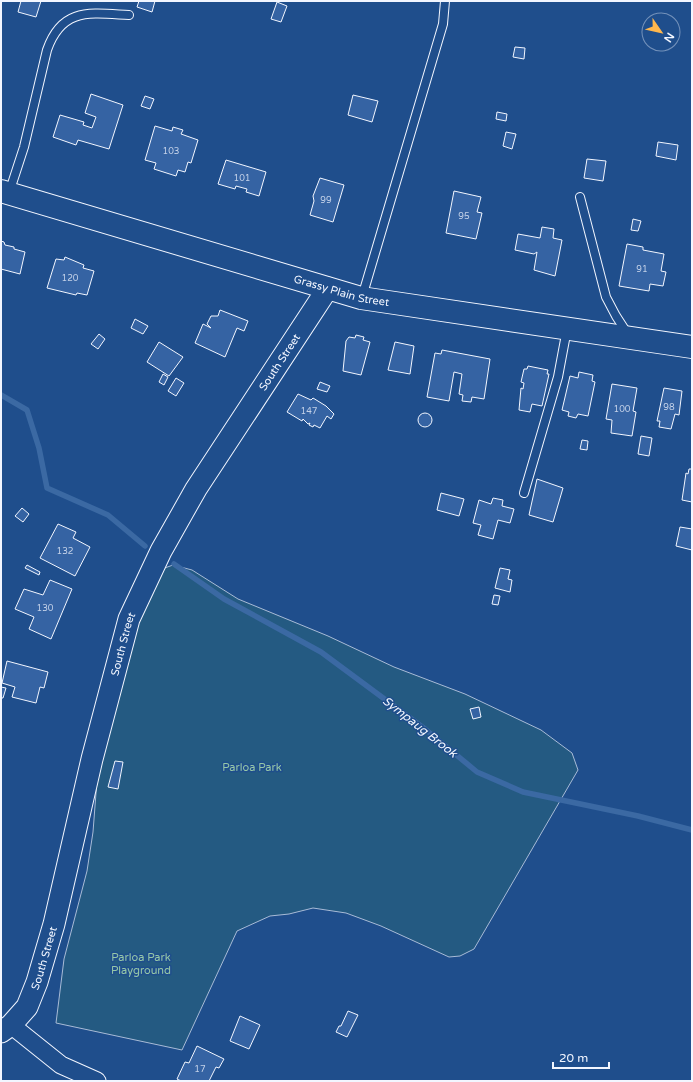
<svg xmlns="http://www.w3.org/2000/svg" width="693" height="1082" viewBox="0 0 693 1082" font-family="'Varela Round',sans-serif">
<rect width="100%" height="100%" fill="#1f4e8c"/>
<!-- park -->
<polygon fill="#245a82" stroke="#a8bbd7" points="173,565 192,570 238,599 328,636 394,667 465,694 541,730 572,753 578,770 474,949 460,956 449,957 381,926 346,913 313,908 289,914 270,916 237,931 182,1050 56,1023 64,959 87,871 93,832 97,780 106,736 141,614 162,569"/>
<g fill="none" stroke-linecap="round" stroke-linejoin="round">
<!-- stream -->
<g stroke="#3b69a3" stroke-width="5.5">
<polyline points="1,395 27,410 39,448 47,488 108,515 145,546"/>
<polyline points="174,564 224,599 321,652 425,729 477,772 523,792 638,816 692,830"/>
</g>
</g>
<!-- building -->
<g fill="#3563a3" stroke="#f2f6ff">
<polygon points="21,1 41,1 36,17 18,12"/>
<polygon points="139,1 155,1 152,12 137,7"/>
<polygon points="277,2 287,6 281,22 271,19"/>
<polygon points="515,47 525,48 524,59 513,57"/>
<polygon points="91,94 123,105 109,149 78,140 76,145 53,137 60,115 84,122 83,125 92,128 96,117 85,113"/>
<polygon points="353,95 378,101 372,122 348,115"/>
<polygon points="145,96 154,99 150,109 141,106"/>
<polygon points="497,112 507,114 506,121 496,119"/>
<polygon points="155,126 172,131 173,127 183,130 181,134 198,140 191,163 188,162 185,172 178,170 176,176 154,169 156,163 145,160"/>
<polygon points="506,132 516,134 512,149 503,146"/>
<polygon points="658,142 678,145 676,160 656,156"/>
<polygon points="587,159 606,161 603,181 584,178"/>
<polygon points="226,160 266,172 259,196 246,192 247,189 236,186 235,189 218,184"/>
<polygon points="320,178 344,185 333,222 310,215 314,201 313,196"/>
<polygon points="454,191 481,197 477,212 482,213 476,239 446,233"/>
<polygon points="633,219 641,221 638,231 631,230"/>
<polygon points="542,227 554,229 553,238 562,240 555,276 534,270 537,252 534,254 515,250 518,234 540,238"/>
<polygon points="1,241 4,242 5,245 14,247 14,249 25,252 20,274 1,269"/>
<polygon points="627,244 643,247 643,250 664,254 661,271 666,272 663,286 650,284 649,291 619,286"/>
<polygon points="65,257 84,265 83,268 94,271 87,295 77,293 76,295 47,288 56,259 64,260"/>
<polygon points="220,310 248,321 244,331 237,328 225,357 195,343 203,324 211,328 207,324 211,316 218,316"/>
<polygon points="135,319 148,326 143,334 131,328"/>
<polygon points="99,334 105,339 98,349 91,344"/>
<polygon points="356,335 364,337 363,340 370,342 361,375 343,371 346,341 349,337 355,338"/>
<polygon points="159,342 183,357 169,376 147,362"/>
<polygon points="395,342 414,346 410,374 388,370"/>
<polygon points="442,350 490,359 484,399 472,397 471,402 462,401 463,395 459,394 462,374 454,372 449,401 427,397 435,353 441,354"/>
<polygon points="528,366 548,370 547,374 549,374 542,406 532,404 530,412 519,410 521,388 523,389 524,383 521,382 524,369 527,369"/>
<polygon points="579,372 593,375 592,381 595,382 588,416 578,414 576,418 568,416 569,412 562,410 570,376 578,378"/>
<polygon points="163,374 168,377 164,385 159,382"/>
<polygon points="176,378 184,383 176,396 168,391"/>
<polygon points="320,382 330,386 327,392 317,389"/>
<polygon points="612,384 637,388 633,411 636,412 632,436 611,433 612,420 606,419"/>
<polygon points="664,388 682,391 679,415 675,414 671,429 659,427 660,421 657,421"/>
<polygon points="298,394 311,400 313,398 326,406 334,414 331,419 327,416 320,428 314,425 313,427 309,425 310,423 308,424 303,419 302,421 287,412"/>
<circle cx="425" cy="420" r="7"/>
<polygon points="641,436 652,438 649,456 638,454"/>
<polygon points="582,440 588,441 587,450 580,449"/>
<polygon points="689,469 692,469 692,502 682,500 686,473 688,474"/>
<polygon points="537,479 563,488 553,522 529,515"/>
<polygon points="441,493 464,499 459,516 437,510"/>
<polygon points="493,498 503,500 502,506 514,509 510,523 498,520 493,539 478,535 481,525 473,523 479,500 491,504"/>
<polygon points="22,508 29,514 23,522 15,516"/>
<polygon points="58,524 76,532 73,538 90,547 75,576 40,558"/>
<polygon points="680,527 692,529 692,550 676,546"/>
<polygon points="27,565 40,572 39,575 25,568"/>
<polygon points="500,568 510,570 508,579 512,580 510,592 495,588"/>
<polygon points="50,580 72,589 51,639 29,629 34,617 15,609 24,589 43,595"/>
<polygon points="494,595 500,596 498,605 492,604"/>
<polygon points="7,661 48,672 44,688 40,687 36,703 12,697 15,687 2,683"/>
<polygon points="1,687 6,688 3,698 1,698"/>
<polygon points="479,707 481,717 473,719 470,709"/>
<polygon points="115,761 123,762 118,789 108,787"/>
<polygon points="348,1011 358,1015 347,1037 336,1032 339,1026 341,1026"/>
<polygon points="240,1016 260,1025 249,1049 230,1041"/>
<polygon points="197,1046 224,1059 219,1068 216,1067 209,1081 181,1081 177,1079 185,1062 189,1063"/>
</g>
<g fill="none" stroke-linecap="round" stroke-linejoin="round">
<defs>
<g id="service">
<path d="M9 193 24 147 47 50C62 7 90 13 129 15"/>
<polyline points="580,197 606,297 616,316 627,333"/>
<polyline points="362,297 443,24 445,1"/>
<polyline points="524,493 558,377 567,329"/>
</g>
<polyline id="minor" points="11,1025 61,1065 97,1081"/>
<g id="tertiary">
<path id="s1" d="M1 1032 11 1025 27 1007 37 982 54 924 92 759 129 619 161 551 196 489 328 288"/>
</g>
<g id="secondary">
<path id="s2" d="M1 191 361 298 692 347"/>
</g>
</defs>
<!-- service casing -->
<use href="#service" stroke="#f2f6ff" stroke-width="10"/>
<!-- minor casing -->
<use href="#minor" stroke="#f2f6ff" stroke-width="19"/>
<!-- tertiary casing -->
<use href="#tertiary" stroke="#f2f6ff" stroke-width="23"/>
<!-- secondary casing -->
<use href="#secondary" stroke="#f2f6ff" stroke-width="24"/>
<!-- service -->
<use href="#service" stroke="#1f4e8c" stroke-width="8"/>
<!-- minor -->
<use href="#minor" stroke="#1f4e8c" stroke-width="17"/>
<!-- tertiary -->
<use href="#tertiary" stroke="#1f4e8c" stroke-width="21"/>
<!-- secondary -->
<use href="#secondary" stroke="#1f4e8c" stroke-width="22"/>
</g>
<g text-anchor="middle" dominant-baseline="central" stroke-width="3" stroke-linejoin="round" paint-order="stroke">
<!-- number labels -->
<g font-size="9" fill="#c3d1e8">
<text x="171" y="151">103</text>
<text x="242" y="178">101</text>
<text x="326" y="200">99</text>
<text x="464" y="216">95</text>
<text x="642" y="269">91</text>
<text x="70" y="278">120</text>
<text x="669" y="407">98</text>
<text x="622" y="409">100</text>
<text x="309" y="411">147</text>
<text x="65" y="551">132</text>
<text x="45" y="608">130</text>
<text x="200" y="1069">17</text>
</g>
<!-- street labels -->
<g font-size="11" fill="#f2f6ff" stroke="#1f4e8c">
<text stroke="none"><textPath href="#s2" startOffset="355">Grassy Plain Street</textPath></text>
<text stroke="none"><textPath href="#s1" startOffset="736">South Street</textPath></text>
<text stroke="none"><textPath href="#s1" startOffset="412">South Street</textPath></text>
<text stroke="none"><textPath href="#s1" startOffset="88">South Street</textPath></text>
</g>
<!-- park labels -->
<g font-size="11" fill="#97c8a6" stroke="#1f4e8c">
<text x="252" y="767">Parloa Park</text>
<text x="141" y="957">Parloa Park<tspan x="141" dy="13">Playground</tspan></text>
</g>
<!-- water labels -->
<g font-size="12" font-style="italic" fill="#f2f6ff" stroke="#1f4e8c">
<text transform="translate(420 727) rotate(38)">Sympaug Brook</text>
</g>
</g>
<!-- border -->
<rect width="693" height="1082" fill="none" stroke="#f2f6ff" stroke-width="4"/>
<!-- north arrow -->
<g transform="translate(661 32) rotate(124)"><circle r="19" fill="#1f4e8c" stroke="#7391ba"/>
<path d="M0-3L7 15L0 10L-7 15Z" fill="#ffb74d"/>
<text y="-6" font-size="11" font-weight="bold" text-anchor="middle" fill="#f2f6ff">N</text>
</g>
<!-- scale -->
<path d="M553 1062v6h56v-6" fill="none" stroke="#f2f6ff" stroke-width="2"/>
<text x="559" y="1062" font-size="12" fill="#f2f6ff" stroke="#1f4e8c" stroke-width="3" paint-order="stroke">20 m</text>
</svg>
